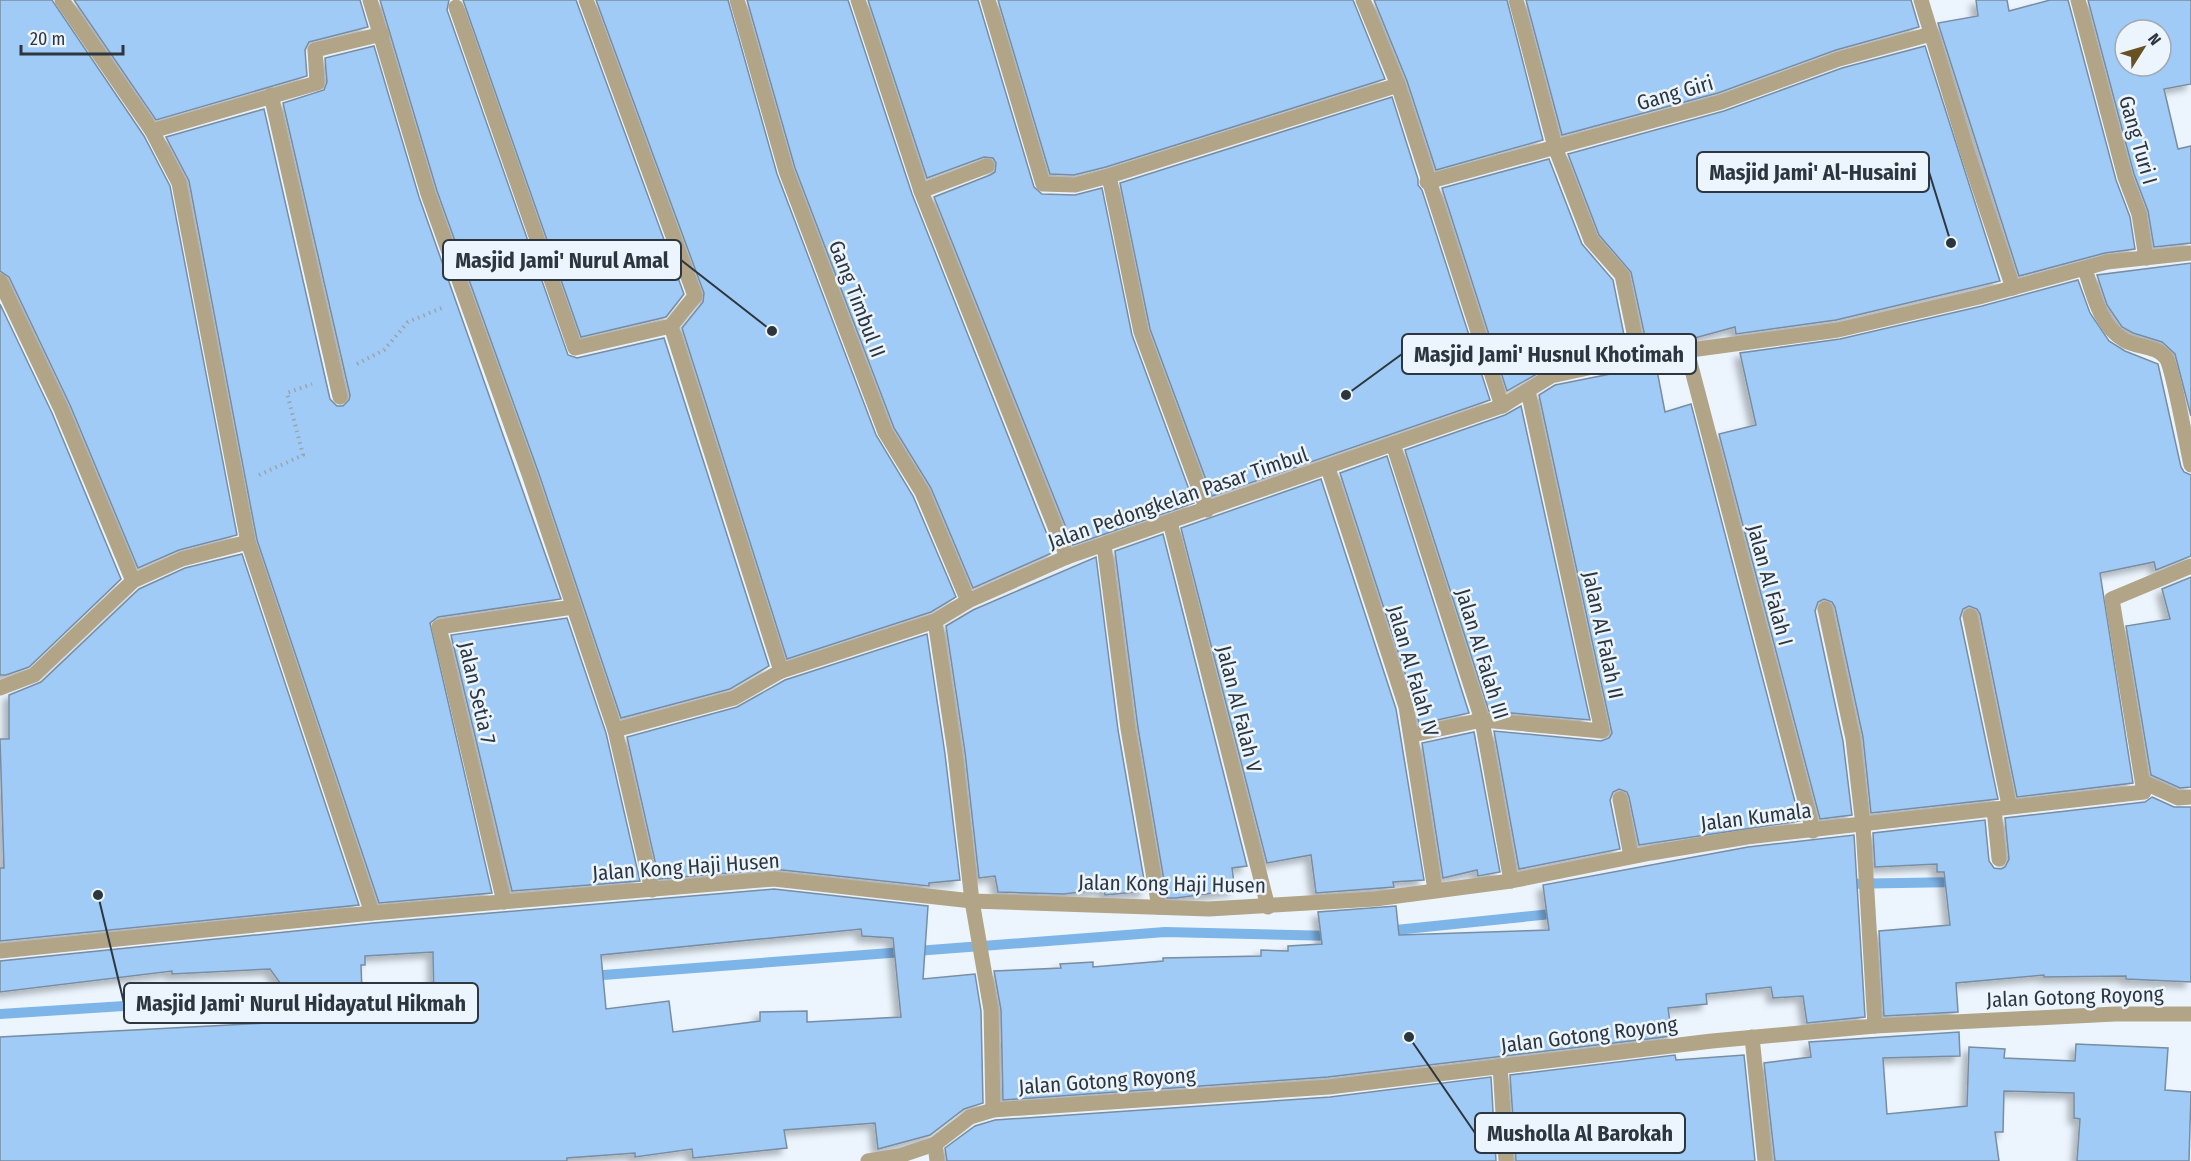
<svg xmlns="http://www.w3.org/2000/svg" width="2191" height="1161" viewBox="0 0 2191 1161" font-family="'Fira Sans Condensed',sans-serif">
<defs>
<filter id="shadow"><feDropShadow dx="-5.5" dy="5.5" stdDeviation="3" flood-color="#0004"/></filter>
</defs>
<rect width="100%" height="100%" fill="#ecf5fe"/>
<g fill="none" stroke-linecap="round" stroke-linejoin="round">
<!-- stream -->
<g stroke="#7eb5e9" stroke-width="10">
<polyline points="1843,884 1959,882"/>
<polyline points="1386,931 1561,913"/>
<polyline points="590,976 1165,932 1335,936"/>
<polyline points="348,992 446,986"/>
<polyline points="0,1014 296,995"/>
</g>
</g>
<!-- building -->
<g fill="#9fcbf6" stroke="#788da2" stroke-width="1.5" fill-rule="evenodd" filter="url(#shadow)">
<polygon points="0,0 52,0 144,136 170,186 237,535 179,550 138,568 70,405 9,277 0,271"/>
<polygon points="74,0 360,0 368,27 309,42 305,50 307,76 156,120"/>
<polygon points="380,0 449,0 447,10 568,355 577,358 664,338 769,666 730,689 621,718 539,474 437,191"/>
<polygon points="463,0 576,0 684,294 666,317 581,337"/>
<polygon points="596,0 728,0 777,174 876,435 913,496 956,597 931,612 787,659 682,328 703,302 704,293"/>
<polygon points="747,0 848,0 912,194 1054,552 973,588 931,488 894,428 795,168"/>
<polygon points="868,0 978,0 1034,187 1042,194 1075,195 1102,188 1132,335 1194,503 1073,545 934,197 990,175 995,172 996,163 993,158 984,157 927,178"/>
<polygon points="998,0 1353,0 1385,79 1106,167 1074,175 1050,174"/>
<polygon points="1374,0 1507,0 1543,140 1436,170 1407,81"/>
<polygon points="1526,0 1911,0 1919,27 1836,50 1718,93 1562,135"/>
<polygon points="1976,0 2007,0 2009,11 2050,0 2068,0 2116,180 2130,217 2135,249 2105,253 2019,276 1938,23 1978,16"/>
<path d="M2088 0H2191V84L2164 89 2178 149 2191 146V243L2154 247 2148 211 2134 174ZM2125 30H2161V66H2125Z"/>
<polygon points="374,46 419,197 561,599 438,617 430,623 492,893 379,903 257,540 189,181 166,137 264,109 330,399 337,406 343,406 349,400 350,395 283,103 324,90 327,82 325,58"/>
<polygon points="1925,46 2000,281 1836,320 1736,334 1735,327 1680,342 1647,346 1631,272 1599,235 1568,154 1724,111 1842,68"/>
<polygon points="1392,97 1418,179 1418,185 1422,190 1490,400 1212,496 1150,329 1120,183"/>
<polygon points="1549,159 1582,244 1613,280 1627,350 1549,367 1507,391 1442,188"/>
<polygon points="2191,263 2191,416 2175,354 2162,342 2133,333 2122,327 2107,305 2097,275"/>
<polygon points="2078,280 2090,313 2109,341 2125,351 2158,364 2181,467 2184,472 2191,475 2191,556 2156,570 2154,562 2100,573 2133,783 2017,797 1980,614 1977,609 1969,606 1963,609 1960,618 1998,799 1871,813 1863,737 1835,607 1832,602 1824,599 1818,602 1815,611 1843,741 1852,815 1820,819 1719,434 1756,425 1740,353 1840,339 1982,306"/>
<polygon points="0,304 52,413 121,579 29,667 6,675 0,675"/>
<polygon points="1656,365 1665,412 1691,404 1800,821 1639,845 1629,797 1627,792 1619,789 1613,792 1610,800 1620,849 1519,869 1494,731 1601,741 1609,738 1612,733 1539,395 1555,385"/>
<polygon points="1521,406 1590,720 1489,711 1405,450 1505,415"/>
<polygon points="1387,456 1469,713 1419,724 1415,704 1340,473"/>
<polygon points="1321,479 1396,709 1424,880 1393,882 1394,887 1316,893 1311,855 1267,863 1181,528"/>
<polygon points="1163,534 1247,866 1232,868 1235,890 1176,898 1167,898 1138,728 1115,551"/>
<polygon points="242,554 359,905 0,941 0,868 4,868 0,739 9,739 9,695 41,682 139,589 185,568"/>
<polygon points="1096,557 1118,730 1146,891 1105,895 1104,889 1064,894 998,892 995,876 979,878 965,752 946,626 973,610"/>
<polygon points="2191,577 2191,787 2180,788 2151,775 2126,626 2170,619 2162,589"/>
<polygon points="567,618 606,733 640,881 512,891 451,635"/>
<polygon points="927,634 945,754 960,880 929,883 929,886 773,869 659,879 627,737 737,707 785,680"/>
<polygon points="1474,732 1500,872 1478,876 1477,870 1443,878 1422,743"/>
<polygon points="2152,797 2174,807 2191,807 2191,982 2126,979 2126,976 2044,977 2044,975 1956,983 1958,1012 1884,1016 1879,931 1950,925 1944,872 1937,872 1937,864 1875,867 1873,833 1985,820 1989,861 1994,868 2001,869 2005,867 2009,859 2005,818 2145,802"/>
<polygon points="1854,835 1865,1017 1807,1023 1803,996 1773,998 1771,987 1706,994 1707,1004 1668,1008 1672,1036 1328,1077 1003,1100 1001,1010 994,971 1061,968 1060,964 1093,962 1093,967 1163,961 1163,958 1261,956 1261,950 1288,951 1288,946 1322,944 1318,912 1396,906 1399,935 1549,930 1543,885 1748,847"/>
<path d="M774 889 928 906 923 979 975 974 981 1011 983 1103 964 1109 930 1135 878 1149 875 1123 784 1130 787 1148 693 1158 692 1149 635 1157V1153L567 1158V1161H0V1037L285 1022 283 987 270 969 172 974V971L0 992V961L373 923ZM861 929 862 936 893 938 901 1017 807 1022V1011L760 1012V1021L673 1032 669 1001 606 1009 601 955ZM433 952 434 1006H420V1015L363 1018 361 965H365V956Z"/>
<polygon points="1959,1032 1960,1056 1883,1058 1887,1114 1967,1106 1969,1047 2005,1049 2004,1058 2075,1061 2076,1044 2168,1048 2165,1090 2191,1092 2189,1161 2077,1161 2080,1119 2074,1118 2074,1093 2004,1091 2003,1132 1995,1132 1999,1161 1775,1161 1764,1063 1811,1057 1809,1042"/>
<polygon points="1675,1055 1676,1060 1744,1055 1755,1161 1516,1161 1510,1075"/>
<polygon points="1491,1077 1496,1161 947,1161 945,1148 975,1126 995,1120 1330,1097"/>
</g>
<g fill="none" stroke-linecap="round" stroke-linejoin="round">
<!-- path -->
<g stroke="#9ba4ac" stroke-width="4" stroke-dasharray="1.5 4.5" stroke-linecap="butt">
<polyline points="357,364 384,350 408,322 444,307"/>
<polyline points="259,475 303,455 287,393 312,384"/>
</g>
<!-- service -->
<polyline stroke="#b1a487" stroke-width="15" points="1752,1037 1765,1161"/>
<!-- minor -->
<g stroke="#b1a487" stroke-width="15">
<polyline points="62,0 152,131 179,183 248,542 372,913"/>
<polyline points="370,0 428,194 530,477 615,730 652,890"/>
<polyline points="737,0 786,171 885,432 922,492 968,601"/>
<polyline points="858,0 921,191 1067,557"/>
<polyline points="988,0 1043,184 1075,185 1109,176 1398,85"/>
<polyline points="1363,0 1398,85 1502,406"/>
<polyline points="1516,0 1555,147 1591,240 1622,275 1639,357"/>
<polyline points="1921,0 1968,154 2013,288"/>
<polyline points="2078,0 2125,177 2139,214 2146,258"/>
<polyline points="456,7 575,348 671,326 695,296 586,0"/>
<polyline points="271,95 340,397"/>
<polyline points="152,131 317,83 315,50 382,34"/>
<polyline points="1109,176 1141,332 1207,510"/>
<polyline points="1427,182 1721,102 1839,59 1931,34"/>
<polyline points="921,191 987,166"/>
<path d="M2085 269C2093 294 2100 326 2124 340 2137 348 2156 345 2166 358 2173 368 2187 448 2191 465"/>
<polyline points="0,281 61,409 133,581"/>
<polyline points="671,326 781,671"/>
<polyline points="1687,351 1813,831"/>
<polyline points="1393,444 1482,720 1511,881"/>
<polyline points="1328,468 1406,707 1435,890"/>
<polyline points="1170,522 1268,907"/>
<polyline points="1104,545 1128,729 1159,907"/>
<polyline points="1825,609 1853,739 1863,826 1875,1026"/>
<polyline points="1970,616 2009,805"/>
<polyline points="0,688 34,675 133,581 182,559 248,542"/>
<polyline points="615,730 734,698 781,671 935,621"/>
<polyline points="1412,735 1482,720 1602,731 1528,391"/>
<polyline points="2143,782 2178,798 2191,797"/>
<polyline points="1620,799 1631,856"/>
<polyline points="1994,809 1999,859"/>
<polyline points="504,902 439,627 573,607"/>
<polyline points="0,951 372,913 774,879 972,901 1209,909 1375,899 1511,881 1651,853 1747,837 2144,792 2112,599 2191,566"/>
<polyline points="1500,1066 1506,1161"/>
<polyline points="993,1110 991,1010 972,901 955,753 935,621 968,601 1067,557 1502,406 1551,376 1639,357 1838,330 1979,297 2107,262 2191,253"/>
<polyline points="935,1144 937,1161"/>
<polyline points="868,1161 899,1156 935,1144 970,1117 993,1110 1329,1087 1712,1041 1875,1026 2115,1014 2191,1014"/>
</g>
</g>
<g text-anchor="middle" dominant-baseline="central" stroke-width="5" stroke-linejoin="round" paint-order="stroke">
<!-- street labels -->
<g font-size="21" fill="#2d363e" stroke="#ecf5fe">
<text transform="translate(1675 93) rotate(-16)">Gang Giri</text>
<text transform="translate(2138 140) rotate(74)">Gang Turi I</text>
<text transform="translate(857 299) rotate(69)">Gang Timbul II</text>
<text transform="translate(1178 498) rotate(-19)">Jalan Pedongkelan Pasar Timbul</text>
<text transform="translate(1770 585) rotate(75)">Jalan Al Falah I</text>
<text transform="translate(1603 635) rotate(78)">Jalan Al Falah II</text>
<text transform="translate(1482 654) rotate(73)">Jalan Al Falah III</text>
<text transform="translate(1413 671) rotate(74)">Jalan Al Falah IV</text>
<text transform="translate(477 693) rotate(77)">Jalan Setia 7</text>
<text transform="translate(1239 709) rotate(76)">Jalan Al Falah V</text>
<text transform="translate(1756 817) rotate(-7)">Jalan Kumala</text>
<text transform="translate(686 867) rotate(-4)">Jalan Kong Haji Husen</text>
<text transform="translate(1172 884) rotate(1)">Jalan Kong Haji Husen</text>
<text transform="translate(2075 997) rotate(-2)">Jalan Gotong Royong</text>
<text transform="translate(1589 1035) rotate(-7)">Jalan Gotong Royong</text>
<text transform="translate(1107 1081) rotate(-4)">Jalan Gotong Royong</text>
</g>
</g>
<!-- callouts -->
<path fill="none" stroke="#2d363e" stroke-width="2" d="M1951 243L1929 172M772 331L681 260M1346 395L1402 354M98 895L124 1003M1409 1037L1475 1133"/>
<g fill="#2d363e" stroke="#ecf5fe" stroke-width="2">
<circle cx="1951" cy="243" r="6"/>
<circle cx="772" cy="331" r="6"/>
<circle cx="1346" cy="395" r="6"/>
<circle cx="98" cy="895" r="6"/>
<circle cx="1409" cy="1037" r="6"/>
</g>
<g fill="#ecf5fe" stroke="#2d363e" stroke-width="2">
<rect x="1697" y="152" width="232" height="40" rx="6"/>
<rect x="443" y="240" width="238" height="40" rx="6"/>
<rect x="1402" y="334" width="294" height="40" rx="6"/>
<rect x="124" y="983" width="354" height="40" rx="6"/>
<rect x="1475" y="1113" width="210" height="40" rx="6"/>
</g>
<g font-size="22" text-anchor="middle" font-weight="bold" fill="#2d363e">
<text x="1813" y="180">Masjid Jami' Al-Husaini</text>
<text x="562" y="268">Masjid Jami' Nurul Amal</text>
<text x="1549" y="362">Masjid Jami' Husnul Khotimah</text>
<text x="301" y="1011">Masjid Jami' Nurul Hidayatul Hikmah</text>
<text x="1580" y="1141">Musholla Al Barokah</text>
</g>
<!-- north arrow -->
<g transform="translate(2143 48) rotate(53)"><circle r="28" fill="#ecf5fe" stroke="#a0a9b1" stroke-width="1.5"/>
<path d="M0-4.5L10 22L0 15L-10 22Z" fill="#675322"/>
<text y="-9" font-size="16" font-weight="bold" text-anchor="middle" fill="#2d363e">N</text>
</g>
<!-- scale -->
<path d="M21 45v9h102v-9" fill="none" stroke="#2d363e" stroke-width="3"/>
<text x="30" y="45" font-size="18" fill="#2d363e" stroke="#ecf5fe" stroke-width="4.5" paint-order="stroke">20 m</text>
</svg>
